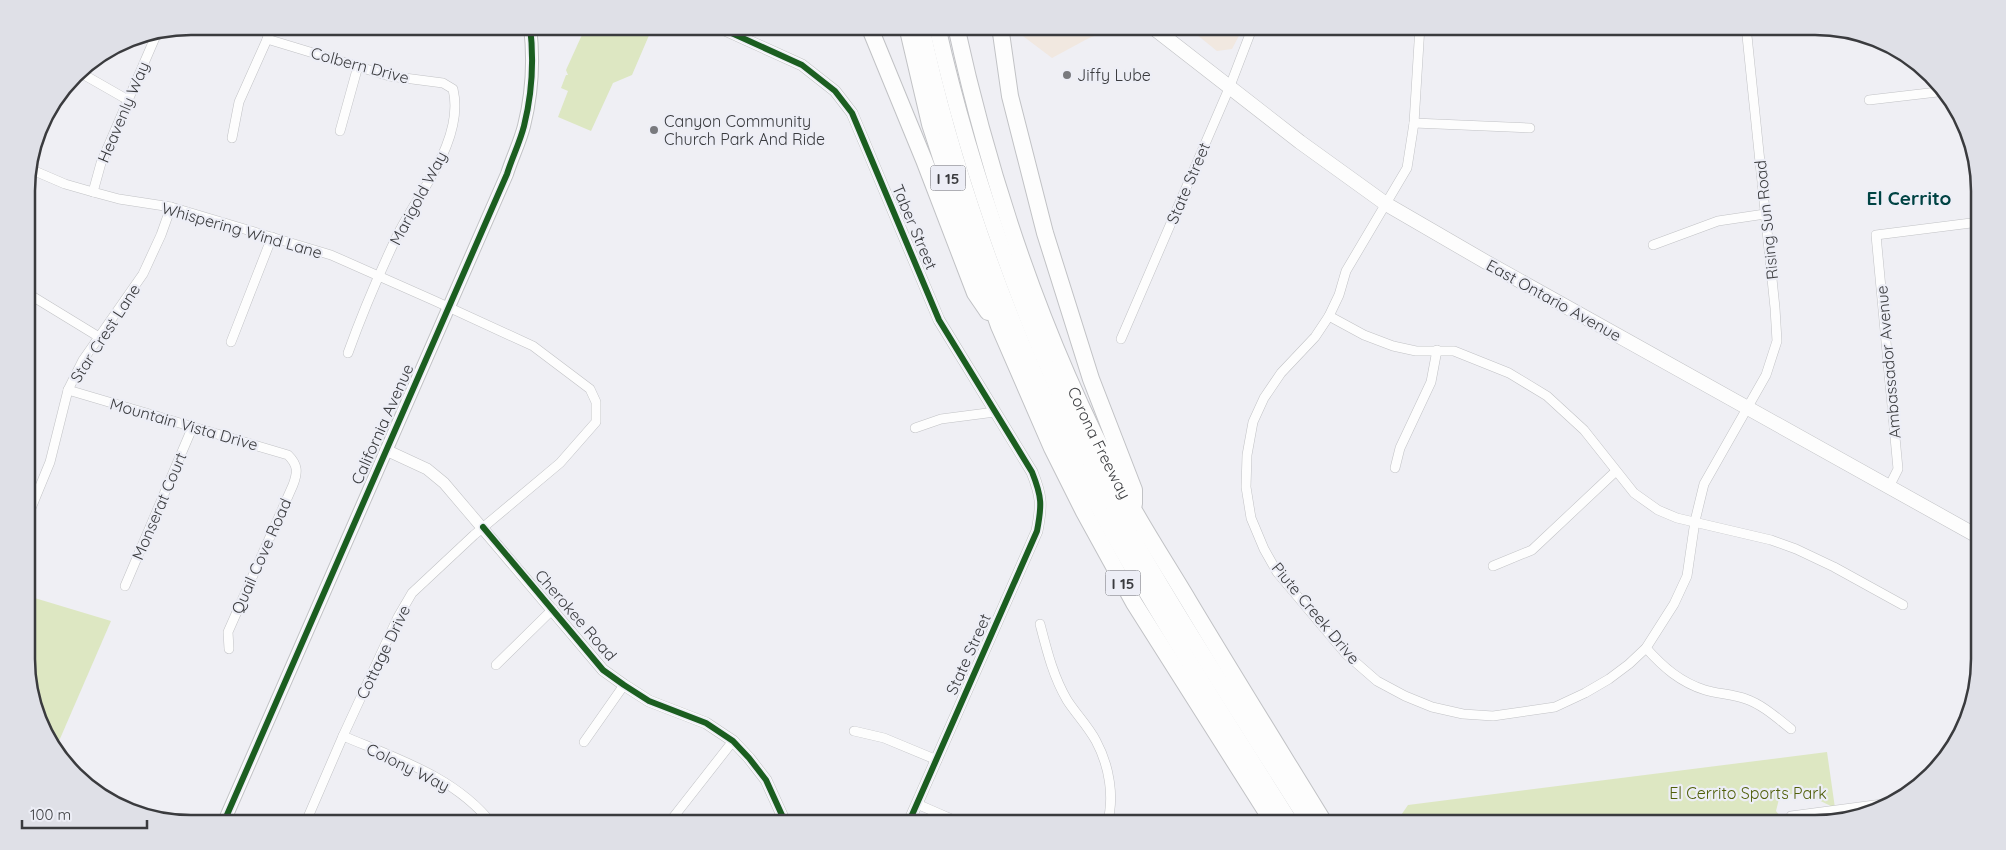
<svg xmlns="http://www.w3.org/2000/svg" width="2006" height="850" viewBox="0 0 2006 850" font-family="Quicksand,sans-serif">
<rect width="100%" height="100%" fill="#efeff4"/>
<!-- commercial -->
<g fill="#f1e8e0">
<polygon points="1018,26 1121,26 1089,38 1052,58 1019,33"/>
<polygon points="1186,26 1244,26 1232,49 1217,51"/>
</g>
<!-- green -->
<g fill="#dde7c2">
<polygon points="586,26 636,26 650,33 632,75 613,83 591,131 558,117 568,91 561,88 566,75 568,75 566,70"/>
<polygon points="28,596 111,621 56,748 28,681"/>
<polygon points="1827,752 1835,808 1804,793 1780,795 1776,811 1785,823 1395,824 1408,805"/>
</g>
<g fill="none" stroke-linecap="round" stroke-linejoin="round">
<defs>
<g id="minor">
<polyline points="1420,26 1414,123 1407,168 1346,271 1339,295 1329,316 1315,337 1281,373 1264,398 1253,422 1247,455 1246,487 1251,518 1264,549 1277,572 1346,654 1377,681 1405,696 1432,707 1463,714 1493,716 1555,707 1585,693 1609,679 1629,664 1646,648 1674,604 1687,576 1695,521 1704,484 1766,375 1777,341 1775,308 1746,26"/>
<polyline points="1688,26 1704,28 1732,26"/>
<path d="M267 39 389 76 443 83 453 89C465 140 418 193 397 236 379 274 362 314 348 353"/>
<polyline points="79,72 128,100"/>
<polyline points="1869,100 1946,91"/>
<polyline points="1414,123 1530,128"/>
<polyline points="340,131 358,66"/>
<polyline points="232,138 239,102 273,26"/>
<polyline points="30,169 65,184 93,192 119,199 171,207 331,255 435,301 533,346 590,389 596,402 596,422 560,463 474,535 412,593 398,617 343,736 305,824"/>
<polyline points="93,192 101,163 157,33"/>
<polyline points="1653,245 1718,221 1765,214"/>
<polyline points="27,293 99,337"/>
<polyline points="1329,316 1364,335 1393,346 1416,351 1454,351 1509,373 1547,396 1584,430 1634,493 1658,510 1677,518 1771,540 1796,549 1834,567 1903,605"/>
<polyline points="1121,339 1230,86 1253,26"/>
<polyline points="231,342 272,237"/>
<path d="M68 390 288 455C298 465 298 472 293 485L228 632 229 649"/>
<polyline points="915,428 941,419 995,412"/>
<polyline points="1395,468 1400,448 1431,382 1437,350"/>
<polyline points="1889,487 1898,469 1876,235 1979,222"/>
<polyline points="27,518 50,462 68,390 83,360 143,274 161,235 171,207"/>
<polyline points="1493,566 1532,550 1616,471"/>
<polyline points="125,586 193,426"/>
<path d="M1040 624C1047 651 1053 676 1067 700 1076 714 1088 726 1096 741 1109 765 1115 797 1107 824"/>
<path d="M1646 648C1663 667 1680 682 1705 690 1718 694 1733 694 1746 699 1763 705 1777 718 1791 729"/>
<polyline points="496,665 553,609"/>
<polyline points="854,731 884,738 937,760"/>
<path d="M343 736C395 758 456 777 492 824"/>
<polyline points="584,742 624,685"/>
<polyline points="917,804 963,824"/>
<polyline points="1791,816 1890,803"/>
<polyline points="668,824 733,741"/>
<polyline points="1080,824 1088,824"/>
</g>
<g id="tertiary">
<path d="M716 26 802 65 835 91 852 113 939 320 1032 472C1042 497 1042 505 1037 531L908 824"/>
<polyline points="386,450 427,469 444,483 603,670 624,685 649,701 706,723 733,741 749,758 766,780 786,824"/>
</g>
<path id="secondary" d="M223 824 507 174C512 158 520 142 524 126 532 94 534 59 530 26"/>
<polyline id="primary" points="1151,26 1300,142 1386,204 1486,262 1979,537"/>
<g id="motorway">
<polyline points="869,26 924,160 975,293 988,312"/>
<polyline points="907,26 930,124 959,213 999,326 1052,448 1084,512 1134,603 1274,824"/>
<path d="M921 26C951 165 1002 309 1063 437 1128 572 1212 697 1291 824"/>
<path d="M937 26C962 137 997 243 1040 348 1058 390 1076 433 1097 474 1161 594 1237 708 1310 824"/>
<path id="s1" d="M956 26C991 186 1045 344 1122 489 1142 527 1166 563 1188 600 1233 675 1279 749 1325 824"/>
<polyline points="1000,26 1010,96 1045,233 1091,379 1134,490 1134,504"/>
</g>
</defs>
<!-- minor casing -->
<use href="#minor" stroke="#c1c2c5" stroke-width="10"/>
<!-- tertiary casing -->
<use href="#tertiary" stroke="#c1c2c5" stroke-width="12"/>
<!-- secondary casing -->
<use href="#secondary" stroke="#c1c2c5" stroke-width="14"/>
<!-- primary casing -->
<use href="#primary" stroke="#c1c2c5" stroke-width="15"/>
<!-- motorway casing -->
<use href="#motorway" stroke="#c1c2c5" stroke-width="18"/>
<!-- minor -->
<use href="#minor" stroke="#fdfdfd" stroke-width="9"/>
<!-- tertiary -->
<use href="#tertiary" stroke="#fdfdfd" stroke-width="11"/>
<!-- secondary -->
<use href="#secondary" stroke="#fdfdfd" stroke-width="12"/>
<!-- primary -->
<use href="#primary" stroke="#fdfdfd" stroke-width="14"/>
<!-- motorway -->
<use href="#motorway" stroke="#fdfdfd" stroke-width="16"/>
<defs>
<g id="cycleway">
<path d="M716 26 802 65 835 91 852 113 939 320 1032 472C1042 497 1042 505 1037 531L908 824"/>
<polyline points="483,527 603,670 624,685 649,701 706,723 733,741 749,758 766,780 786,824"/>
<path d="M223 824 507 174C512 158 520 142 524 126 532 94 534 59 530 26"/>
</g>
</defs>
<!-- cycleway casing -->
<use href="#cycleway" stroke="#edeef6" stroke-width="9"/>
<!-- cycleway -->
<use href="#cycleway" stroke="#1b5e20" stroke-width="6"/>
</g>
<!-- markers -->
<g fill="#797a7e" stroke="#edeef6" stroke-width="2">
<circle cx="1067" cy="75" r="5"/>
<circle cx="654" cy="130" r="5"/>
</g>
<g text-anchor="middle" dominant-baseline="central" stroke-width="4.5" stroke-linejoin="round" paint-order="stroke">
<!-- shield labels -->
<g fill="#edeef6" stroke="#707175" stroke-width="1">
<rect x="930.5" y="165.5" width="35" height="25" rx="4"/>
<rect x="1105.5" y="570.5" width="35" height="25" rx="4"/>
</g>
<g font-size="15" font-weight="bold" fill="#3a3b3e">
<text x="948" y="178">I 15</text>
<text x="1123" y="583">I 15</text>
</g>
<!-- street labels -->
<g font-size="16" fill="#3a3b3e" stroke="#edeef6">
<text transform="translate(360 65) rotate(15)">Colbern Drive</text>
<text transform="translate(123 112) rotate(-67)">Heavenly Way</text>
<text transform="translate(1188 183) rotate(-67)">State Street</text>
<text transform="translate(418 198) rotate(-62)">Marigold Way</text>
<text transform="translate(1766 220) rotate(-96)">Rising Sun Road</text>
<text transform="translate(915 227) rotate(67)">Taber Street</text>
<text transform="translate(242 230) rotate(16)">Whispering Wind Lane</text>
<text transform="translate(1554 300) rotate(29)">East Ontario Avenue</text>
<text transform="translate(105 333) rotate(-57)">Star Crest Lane</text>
<text transform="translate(1888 362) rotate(-95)">Ambassador Avenue</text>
<text transform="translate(184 424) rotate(16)">Mountain Vista Drive</text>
<text transform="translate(382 424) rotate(-66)">California Avenue</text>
<text stroke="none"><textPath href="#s1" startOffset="442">Corona Freeway</textPath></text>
<text transform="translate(159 506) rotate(-67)">Monserat Court</text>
<text transform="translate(261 556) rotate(-66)">Quail Cove Road</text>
<text transform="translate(1316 613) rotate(50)">Piute Creek Drive</text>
<text transform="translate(576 615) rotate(49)">Cherokee Road</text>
<text transform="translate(383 652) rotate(-64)">Cottage Drive</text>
<text transform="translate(968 654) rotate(-66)">State Street</text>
<text transform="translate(408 767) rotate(26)">Colony Way</text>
</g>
<!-- poi labels -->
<g font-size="16" fill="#3a3b3e" stroke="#edeef6" text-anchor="start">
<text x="1077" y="75">Jiffy Lube</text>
<text x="664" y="121">Canyon Community<tspan x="664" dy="18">Church Park And Ride</tspan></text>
</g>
<!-- park labels -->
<g font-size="16" fill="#505f0a" stroke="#edeef6">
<text x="1748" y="793">El Cerrito Sports Park</text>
</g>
<!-- quarter labels -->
<g font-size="19" font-weight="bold" fill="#004343" stroke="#edeef6">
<text x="1909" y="198">El Cerrito</text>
</g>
</g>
<!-- crop -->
<path d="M0 0H2006V850H0ZM191 35H1815A156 156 0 0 1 1971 191V659A156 156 0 0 1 1815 815H191A156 156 0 0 1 35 659V191A156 156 0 0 1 191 35Z" fill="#dfe0e7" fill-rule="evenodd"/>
<path fill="none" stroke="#3a3b3e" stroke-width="2.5" d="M191 35H1815A156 156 0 0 1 1971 191V659A156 156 0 0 1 1815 815H191A156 156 0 0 1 35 659V191A156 156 0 0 1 191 35Z"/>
<!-- scale -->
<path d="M22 820v8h125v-8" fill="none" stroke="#3a3b3e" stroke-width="2.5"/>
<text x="30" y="820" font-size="15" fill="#3a3b3e" stroke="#edeef6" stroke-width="4" paint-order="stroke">100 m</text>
</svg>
